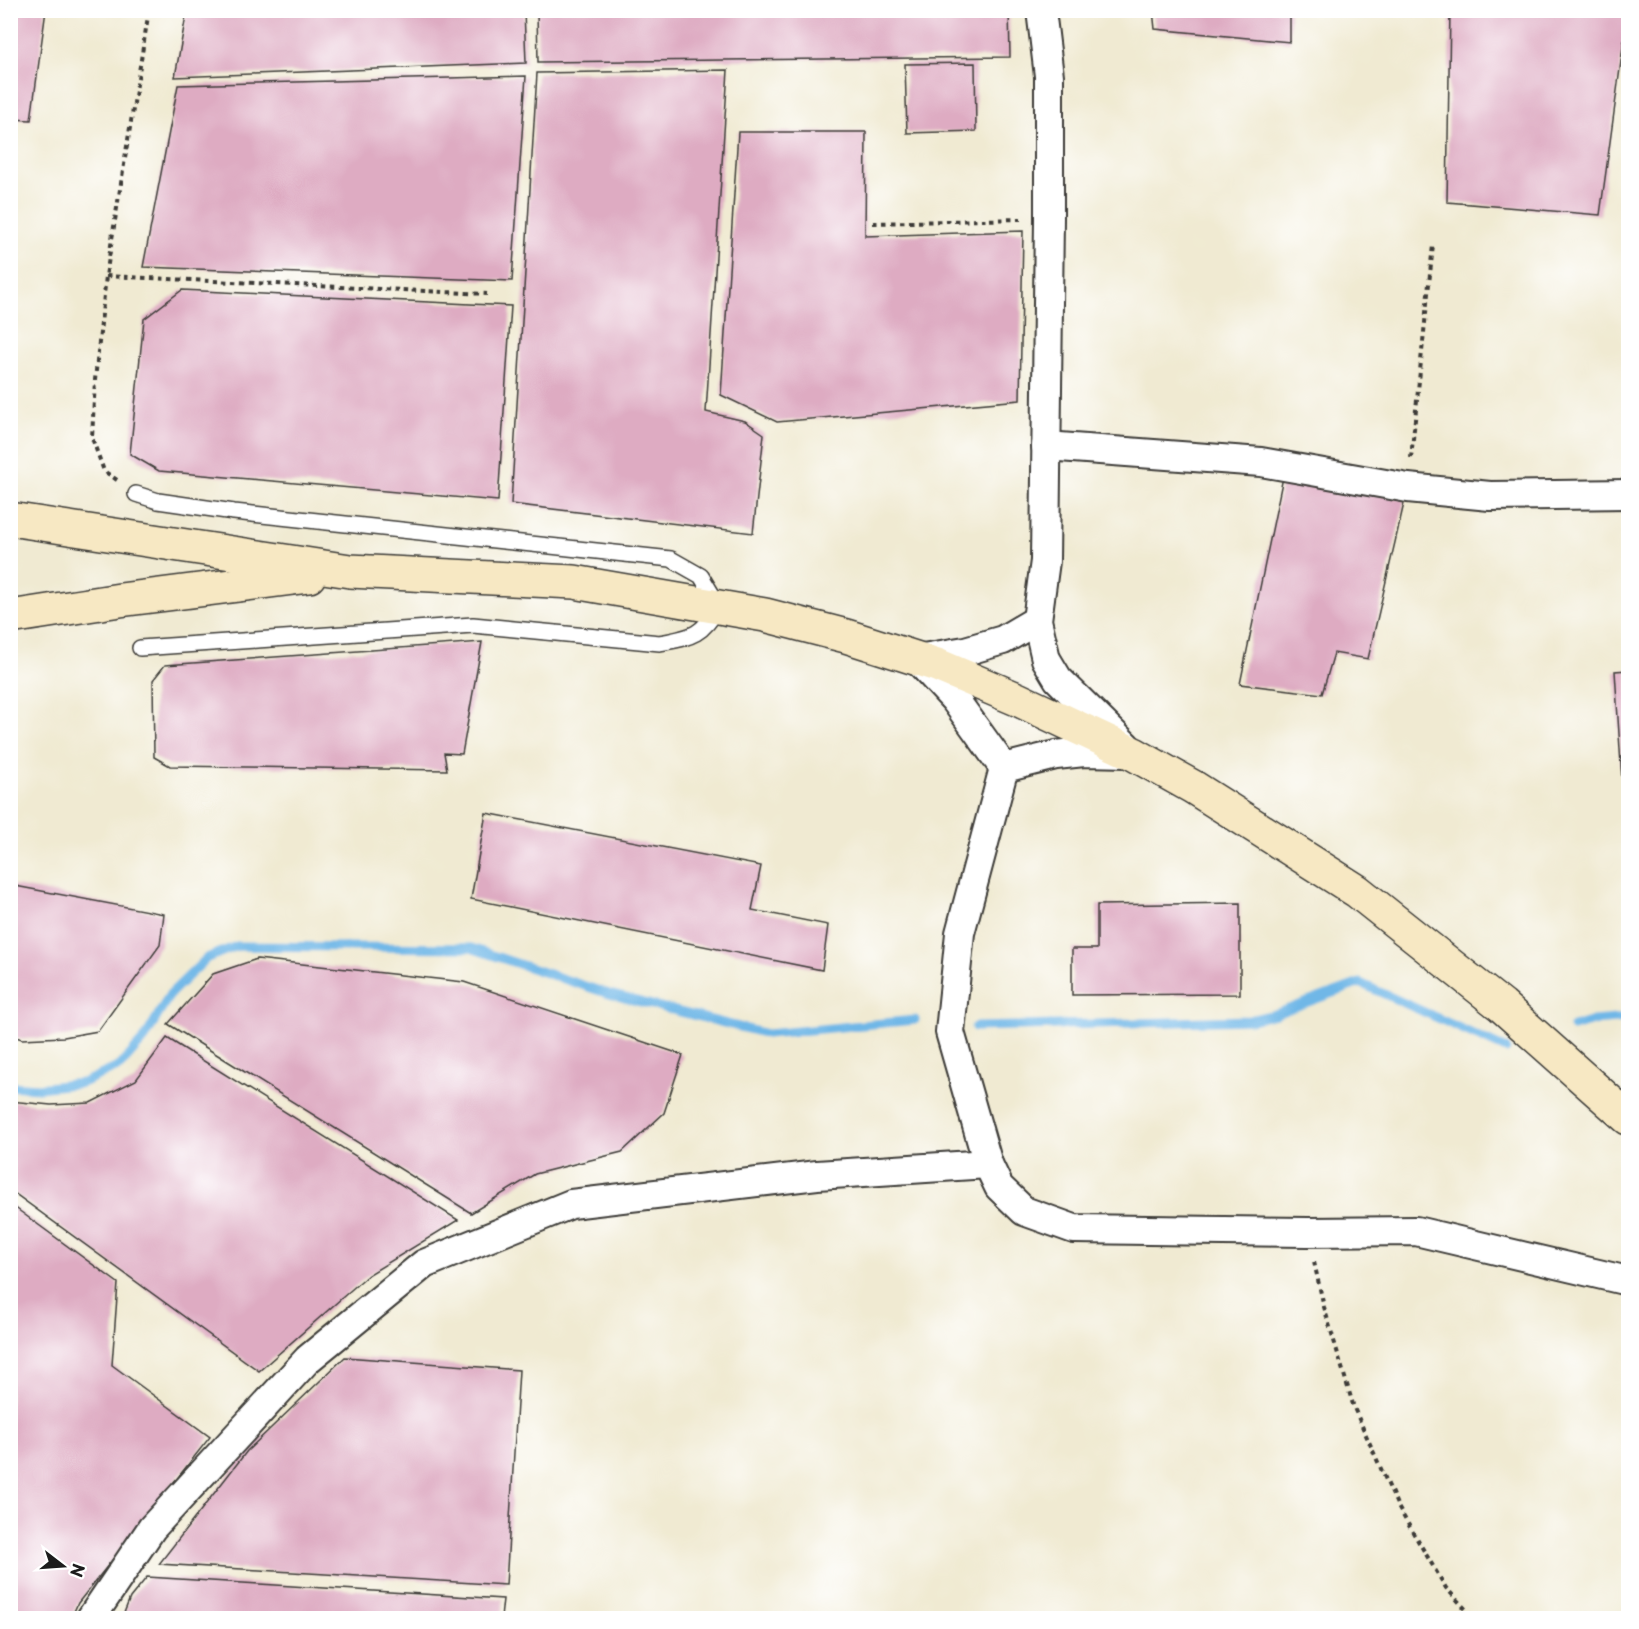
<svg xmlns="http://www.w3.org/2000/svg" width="1639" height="1629" viewBox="0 0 1639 1629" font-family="'Playpen Sans',sans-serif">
<rect width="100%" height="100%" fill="#fff"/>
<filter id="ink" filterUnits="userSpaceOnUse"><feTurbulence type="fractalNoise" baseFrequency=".0167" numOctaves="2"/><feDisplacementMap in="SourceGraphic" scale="12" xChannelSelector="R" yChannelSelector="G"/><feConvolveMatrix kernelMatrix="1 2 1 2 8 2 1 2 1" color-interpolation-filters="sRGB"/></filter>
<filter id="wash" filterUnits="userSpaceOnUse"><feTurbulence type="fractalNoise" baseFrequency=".008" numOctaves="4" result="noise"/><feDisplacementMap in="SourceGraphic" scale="24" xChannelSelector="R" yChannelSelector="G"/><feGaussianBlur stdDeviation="1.35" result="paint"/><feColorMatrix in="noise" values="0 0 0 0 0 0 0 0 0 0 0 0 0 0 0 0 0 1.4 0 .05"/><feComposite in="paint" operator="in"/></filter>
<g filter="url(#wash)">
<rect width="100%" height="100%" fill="#f0ead2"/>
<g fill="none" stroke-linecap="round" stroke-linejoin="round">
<!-- stream -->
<g stroke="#70b7e7" stroke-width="9">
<polyline points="975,1027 1250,1020 1275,1014 1360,983 1506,1049"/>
<polyline points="1573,1027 1593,1021 1628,1018"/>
<polyline points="10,1086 38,1088 82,1083 120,1066 145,1038 170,994 207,958 237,946 471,948 609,994 767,1034 915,1020"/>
</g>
</g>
<g id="blocks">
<!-- building -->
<g fill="#deabc2">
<polygon points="10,10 46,10 31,120 10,119"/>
<polygon points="187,10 524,10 526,63 175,77"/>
<polygon points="537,10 1009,10 1010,57 538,62"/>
<polygon points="1153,10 1290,10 1290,42 1155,29"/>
<polygon points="1450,10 1628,10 1600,215 1447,202"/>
<polygon points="975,63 976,131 907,133 905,64"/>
<polygon points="728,70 706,412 745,421 764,434 753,533 511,504 537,73"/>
<polygon points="526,76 512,281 143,267 178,85"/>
<polygon points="738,132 866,132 865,236 1023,231 1020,400 777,422 721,395"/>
<polygon points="182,290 511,306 498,501 159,471 130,454 144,319"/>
<polygon points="1283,477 1405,499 1368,659 1334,653 1322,694 1240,684"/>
<polygon points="482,642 462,754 444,753 447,770 170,766 154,757 153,680 165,665"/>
<polygon points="1628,670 1628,859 1627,859 1615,671"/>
<polygon points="486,813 761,866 752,910 828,925 822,970 471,899"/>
<polygon points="10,885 164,914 160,945 98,1031 64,1037 22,1039 10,1035"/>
<polygon points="1240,903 1240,994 1072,995 1072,949 1097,949 1097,905"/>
<polygon points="257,959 464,982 683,1055 664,1113 622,1152 535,1174 471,1213 168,1024 213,974"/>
<polygon points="167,1038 458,1220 368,1275 259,1371 10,1190 10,1101 51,1105 90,1103 136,1080"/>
<polygon points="10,1204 118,1283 112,1365 210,1437 78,1603 71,1618 10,1618"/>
<polygon points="345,1357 519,1370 506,1585 159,1564 247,1451"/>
<polygon points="147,1577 503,1599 501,1618 122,1618 130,1598"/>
</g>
</g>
</g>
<g filter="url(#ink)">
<use href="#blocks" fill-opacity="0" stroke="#3c3b37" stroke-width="1.5"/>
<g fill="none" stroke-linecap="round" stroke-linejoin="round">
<defs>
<path id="lane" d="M136 494 158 501 234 512 671 559 701 576 719 606C702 636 692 637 660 643L473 625 140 648"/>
<g id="street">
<polyline points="1041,10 1049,76 1049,218 1045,561 1037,620 1046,659 1058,679 1126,746"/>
<polyline points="1046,446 1261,462 1408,488 1490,496 1628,494"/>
<polyline points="917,659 955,700 1004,768"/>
<polyline points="917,659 965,651 1003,640 1037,620"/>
<polyline points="1004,768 960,933 950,1032 988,1164 999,1187 1024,1211 1074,1229 1308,1232 1416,1231 1628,1281"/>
<polyline points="1004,768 1056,755 1084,752 1129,753"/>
<polyline points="91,1618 152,1528 308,1359 424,1264 571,1204 817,1175 988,1164"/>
</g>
<g id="secondary">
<polyline points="10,519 350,571 574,582 765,615 846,636 937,665 1017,699 1134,754 1193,787 1357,891 1502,1006 1628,1118"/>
<polyline points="10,617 120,600 309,576"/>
</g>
</defs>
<!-- lane casing -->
<use href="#lane" stroke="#3c3b37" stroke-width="18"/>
<!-- street casing -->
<use href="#street" stroke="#3c3b37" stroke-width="32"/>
<!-- secondary casing -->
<use href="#secondary" stroke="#3c3b37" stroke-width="36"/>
<!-- path -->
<g stroke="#3c3b37" stroke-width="4" stroke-dasharray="4.5 4.5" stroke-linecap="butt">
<polyline points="873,223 1021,219"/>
<polyline points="106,276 487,294"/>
<polyline points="1411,458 1433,245"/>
<polyline points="117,480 104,471 92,438 95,380 106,276 149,10"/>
<polyline points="1314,1262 1324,1307 1354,1408 1398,1507 1446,1588 1474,1618"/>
</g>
<!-- lane -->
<use href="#lane" stroke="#fff" stroke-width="15"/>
<!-- street -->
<use href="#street" stroke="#fff" stroke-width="28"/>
<!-- secondary -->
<use href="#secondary" stroke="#f7e8c3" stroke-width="33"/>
</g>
</g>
<!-- margin -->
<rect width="1639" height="1629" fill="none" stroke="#fff" stroke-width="36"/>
<!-- north arrow -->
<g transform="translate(63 1566) rotate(107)" stroke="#ffffff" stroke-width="4.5" paint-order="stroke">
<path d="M0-4.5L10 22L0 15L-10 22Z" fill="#1c1c1c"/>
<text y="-9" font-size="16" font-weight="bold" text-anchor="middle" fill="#1c1c1c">N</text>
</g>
</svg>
